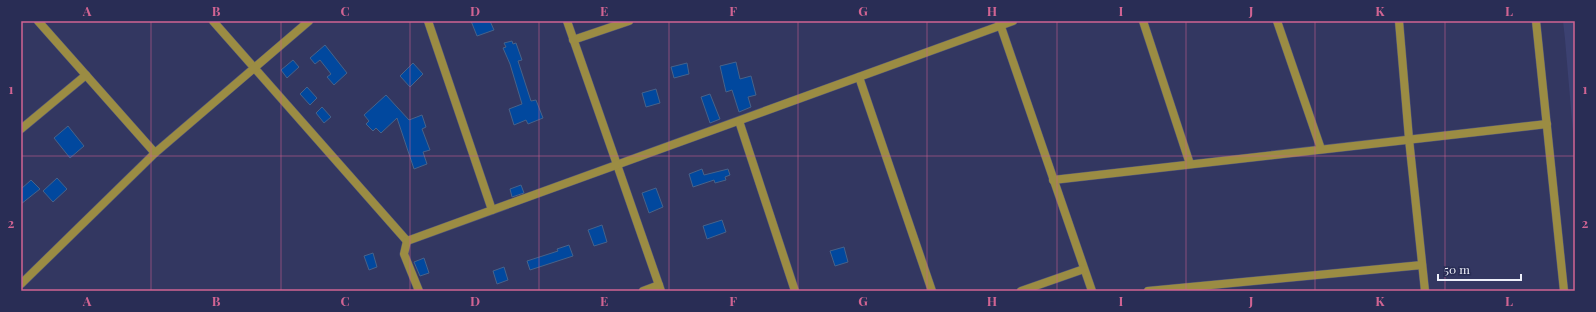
<svg xmlns="http://www.w3.org/2000/svg" width="1596" height="312" viewBox="0 0 1596 312" font-family="'Playfair Display',serif">
<rect width="100%" height="100%" fill="#333761"/>
<!-- built -->
<polygon fill="#3c4171" points="1563,21 1575,21 1575,156 1565,39"/>
<!-- building -->
<g fill="#01489e" stroke="#47628a">
<polygon points="471,21 490,21 494,30 477,36"/>
<polygon points="512,41 513,44 516,43 522,60 518,61 531,101 536,100 543,118 528,124 526,120 514,125 509,109 522,104 510,64 503,48 506,47 504,43"/>
<polygon points="325,45 347,73 334,85 327,77 331,74 320,60 315,64 310,58"/>
<polygon points="293,60 299,67 287,78 281,70"/>
<polygon points="736,62 740,79 751,76 756,95 748,97 751,107 739,112 732,90 726,92 720,66"/>
<polygon points="413,63 423,74 410,87 400,76"/>
<polygon points="687,63 689,74 674,78 671,67"/>
<polygon points="307,87 317,98 310,105 300,94"/>
<polygon points="656,89 660,103 646,107 642,93"/>
<polygon points="710,94 720,119 710,123 701,97"/>
<polygon points="386,95 409,120 422,115 426,127 422,129 430,150 423,152 427,164 414,169 397,118 381,133 376,128 373,131 366,124 369,121 364,115"/>
<polygon points="322,107 331,117 324,123 316,113"/>
<polygon points="68,126 84,146 70,158 54,138"/>
<polygon points="702,169 704,175 728,169 730,175 725,177 726,180 715,183 714,180 693,187 689,174"/>
<polygon points="57,178 67,189 53,202 43,191"/>
<polygon points="31,180 40,189 21,204 21,189"/>
<polygon points="521,185 524,193 512,197 510,189"/>
<polygon points="656,188 663,207 649,213 642,193"/>
<polygon points="722,220 726,232 707,239 703,226"/>
<polygon points="602,225 607,242 594,246 588,230"/>
<polygon points="569,245 573,256 530,270 527,261 558,251 557,249"/>
<polygon points="844,247 848,262 835,266 830,251"/>
<polygon points="373,253 377,267 369,270 364,256"/>
<polygon points="424,258 429,273 420,276 414,262"/>
<polygon points="504,267 508,280 497,284 493,271"/>
</g>
<g fill="none" stroke-linecap="round" stroke-linejoin="round">
<defs>
<g id="street">
<polyline points="38,21 155,153"/>
<polyline points="213,21 407,241"/>
<polyline points="428,21 492,210"/>
<polyline points="567,21 661,291"/>
<polyline points="999,21 1092,291"/>
<polyline points="1143,21 1190,164"/>
<polyline points="1277,21 1321,149"/>
<polyline points="1399,21 1409,139 1425,291"/>
<polyline points="1536,21 1564,291"/>
<polyline points="573,40 629,21"/>
<polyline points="859,77 932,291"/>
<polyline points="739,121 795,291"/>
<polyline points="21,129 86,75"/>
<polyline points="1053,180 1547,124"/>
<polyline points="407,241 1013,21"/>
<polyline points="407,241 404,254 419,291"/>
<polyline points="21,284 155,153 309,21"/>
<polyline points="643,291 659,285"/>
<polyline points="1021,291 1084,269"/>
<polyline points="1148,291 1422,265"/>
</g>
</defs>
<!-- street casing -->
<use href="#street" stroke="#515579" stroke-width="9"/>
<!-- street -->
<use href="#street" stroke="#9b8c43" stroke-width="8"/>
</g>
<!-- grid -->
<path fill="none" stroke="#d16493" stroke-width="1" stroke-opacity="0.55" d="M151 21V291M281 21V291M410 21V291M539 21V291M669 21V291M798 21V291M927 21V291M1057 21V291M1186 21V291M1315 21V291M1445 21V291M21 156H1575"/>
<!-- border -->
<rect width="1596" height="312" fill="none" stroke="#292d55" stroke-width="44"/>
<!-- scale -->
<path d="M1438 274v6h83v-6" fill="none" stroke="#eef0fa" stroke-width="2"/>
<text x="1444" y="274" font-size="12" fill="#eef0fa" stroke="#292d55" stroke-width="3" paint-order="stroke">50 m</text>
<rect x="22" y="22" width="1552" height="268" fill="none" stroke="#d16493" stroke-width="1.5"/>
<g font-size="13" text-anchor="middle" font-weight="bold" fill="#d16493">
<text x="87" y="16">A</text>
<text x="216" y="16">B</text>
<text x="345" y="16">C</text>
<text x="475" y="16">D</text>
<text x="604" y="16">E</text>
<text x="733" y="16">F</text>
<text x="863" y="16">G</text>
<text x="992" y="16">H</text>
<text x="1121" y="16">I</text>
<text x="1251" y="16">J</text>
<text x="1380" y="16">K</text>
<text x="1509" y="16">L</text>
<text x="11" y="94">1</text>
<text x="1585" y="94">1</text>
<text x="11" y="228">2</text>
<text x="1585" y="228">2</text>
<text x="87" y="306">A</text>
<text x="216" y="306">B</text>
<text x="345" y="306">C</text>
<text x="475" y="306">D</text>
<text x="604" y="306">E</text>
<text x="733" y="306">F</text>
<text x="863" y="306">G</text>
<text x="992" y="306">H</text>
<text x="1121" y="306">I</text>
<text x="1251" y="306">J</text>
<text x="1380" y="306">K</text>
<text x="1509" y="306">L</text>
</g>
</svg>
